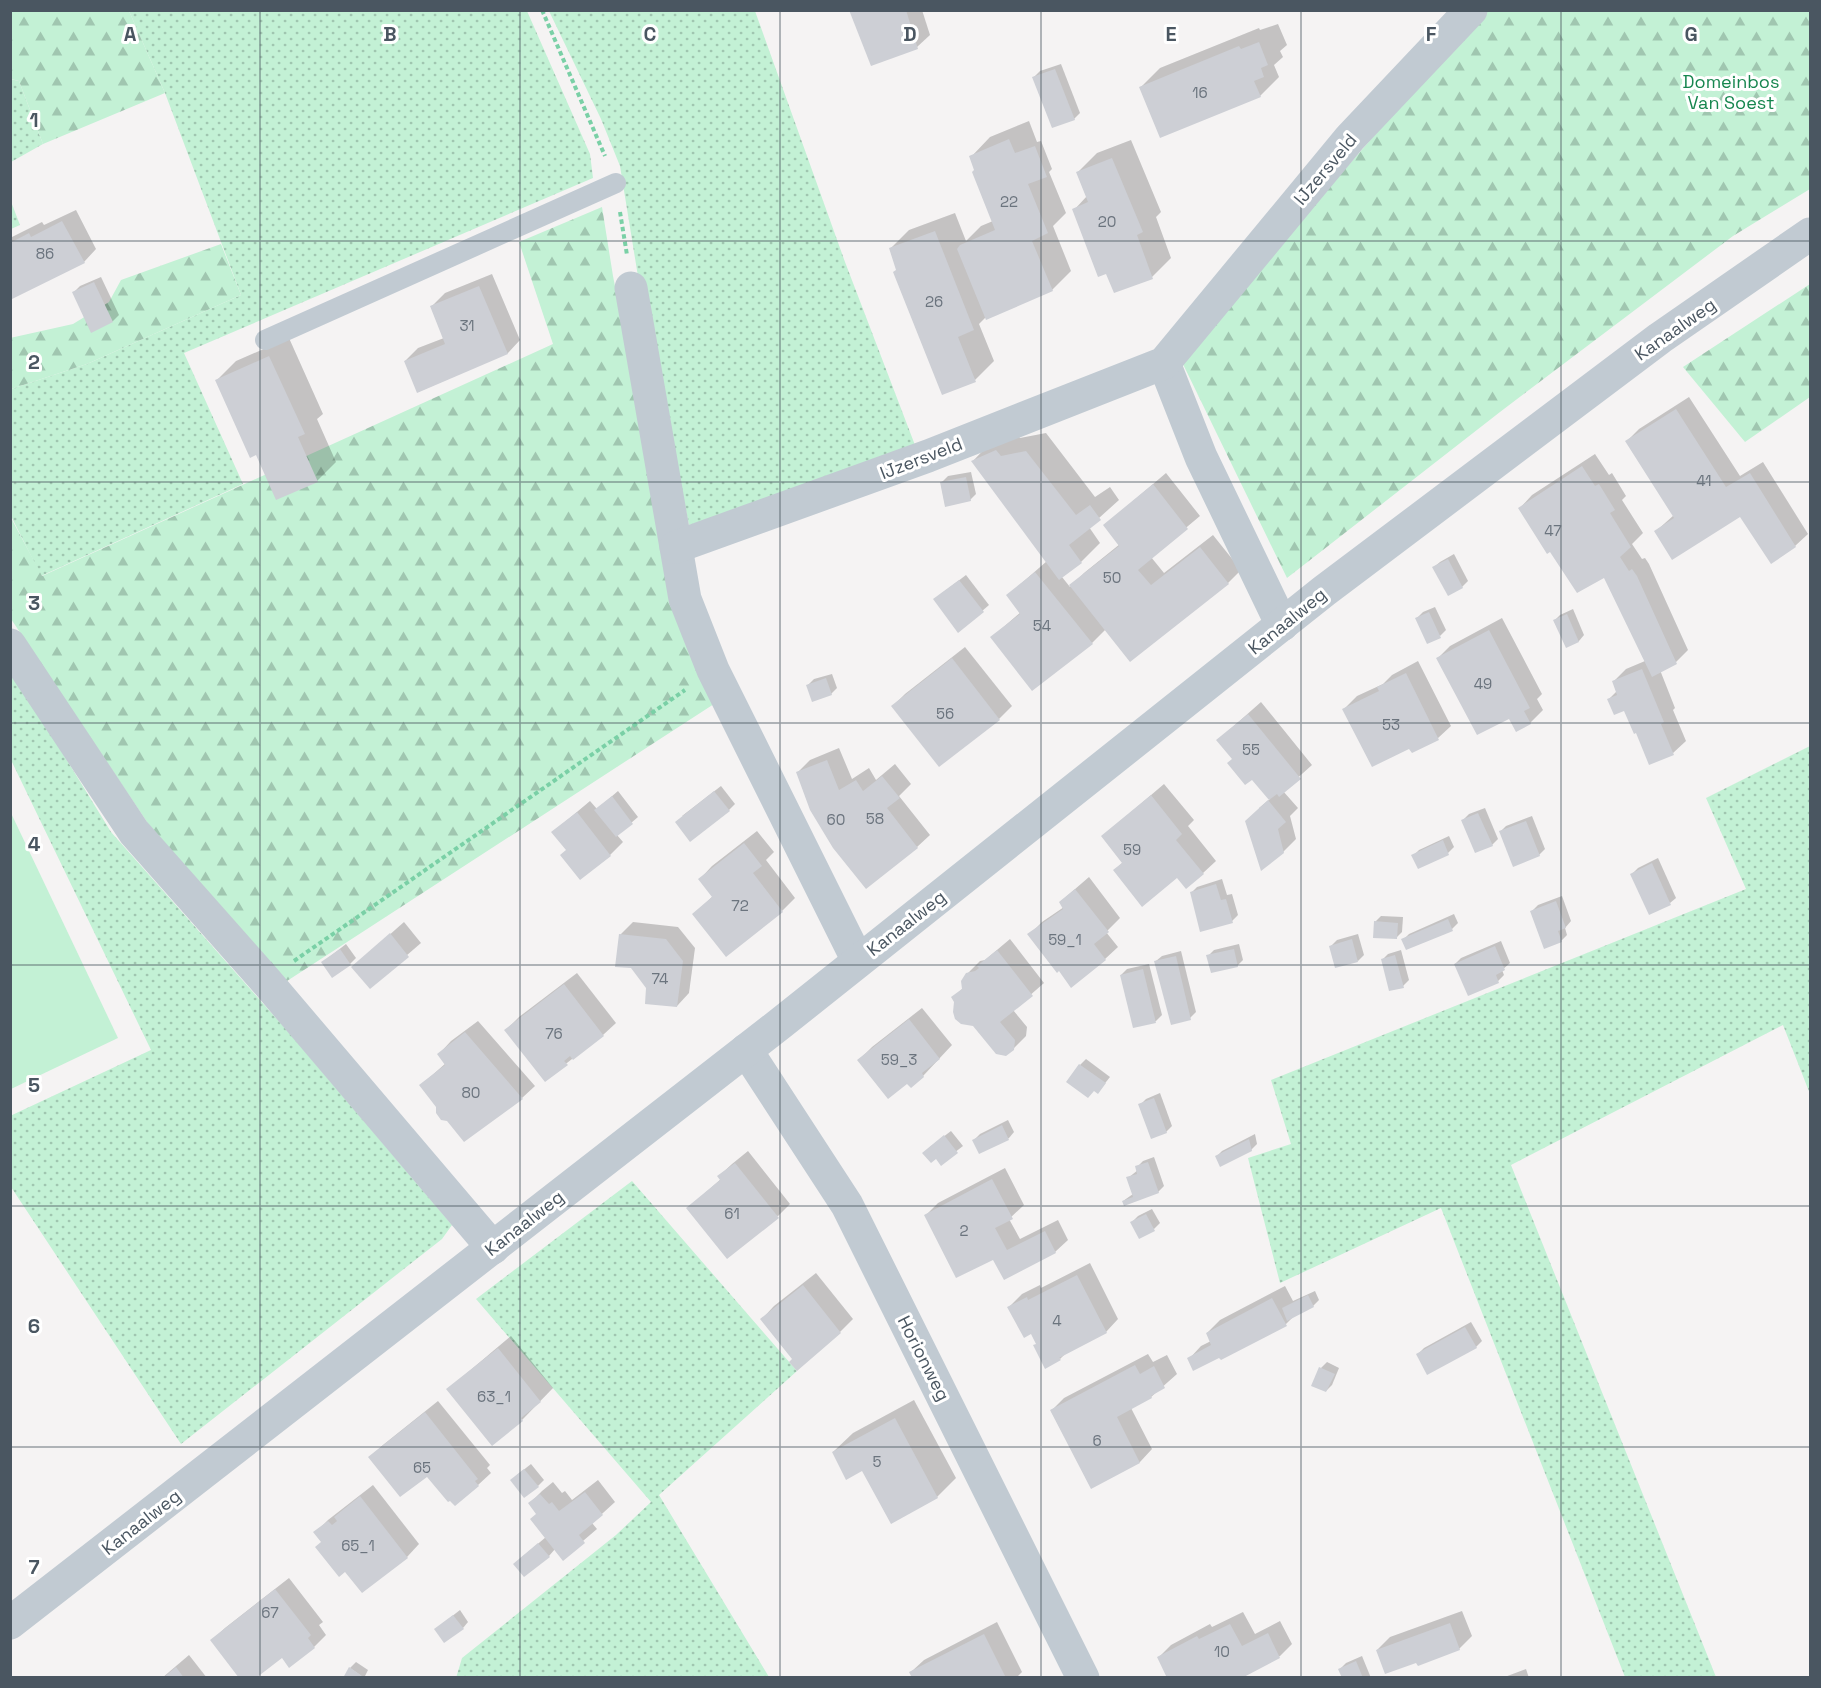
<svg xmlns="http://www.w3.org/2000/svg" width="1821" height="1688" viewBox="0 0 1821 1688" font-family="'Space Grotesk',sans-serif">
<defs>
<pattern id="grass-dots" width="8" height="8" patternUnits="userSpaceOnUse" patternTransform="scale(1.5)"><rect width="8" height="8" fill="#c3f1d5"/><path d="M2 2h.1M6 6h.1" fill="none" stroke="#a0c6b0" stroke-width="1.8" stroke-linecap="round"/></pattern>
<pattern id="forest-firs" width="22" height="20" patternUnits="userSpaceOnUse" patternTransform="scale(1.5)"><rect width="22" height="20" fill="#c3f1d5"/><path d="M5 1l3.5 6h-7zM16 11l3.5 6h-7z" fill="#a0c6b0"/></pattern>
</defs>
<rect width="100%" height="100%" fill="#f5f3f3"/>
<!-- grass -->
<g fill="url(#grass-dots)">
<polygon points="129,11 527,11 590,154 593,178 184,353 243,484 41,576 11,516 11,389 87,364 241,295 165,93"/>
<polygon points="549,11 755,11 845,262 918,453 689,525 642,301 620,166 601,119"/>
<polygon points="10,79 19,81 43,144 11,162"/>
<polygon points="10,199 20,225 11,229 10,229"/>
<polygon points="11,669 111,832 291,1035 452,1225 442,1239 181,1444 11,1187 10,1116 151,1050 11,760"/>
<polygon points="1810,746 1810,1094 1783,1025 1511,1165 1716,1677 1625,1677 1441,1208 1280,1283 1248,1158 1291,1144 1271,1080 1746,889 1706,798"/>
<polygon points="632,1181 797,1371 659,1495 769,1677 456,1678 462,1658 616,1535 651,1502 476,1299"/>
</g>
<!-- forest -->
<g fill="url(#forest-firs)">
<polygon points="10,11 129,11 165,93 43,144 19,81 11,79"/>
<polygon points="1483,11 1810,11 1810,189 1733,236 1500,412 1287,578 1180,358"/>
<polygon points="602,207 613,276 662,529 714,704 287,981 149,825 11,619 10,516 42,576 553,344 519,242"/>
<polygon points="221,244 241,295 87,364 11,389 10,338 73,324 109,302 121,280"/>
<polygon points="1810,284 1810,397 1745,442 1683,367"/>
</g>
<!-- garden -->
<polygon fill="#c3f1d5" points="10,811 118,1038 11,1089 10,1089"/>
<!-- shadow -->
<g fill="#0003">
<polygon points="851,10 922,10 930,35 917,47"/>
<polygon points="1278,24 1287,45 1280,51 1283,57 1274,65 1279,77 1260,96 1141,87 1160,68 1259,28 1260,30"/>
<polygon points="1061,64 1080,113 1074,119 1034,77 1040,71"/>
<polygon points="1029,121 1037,142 1041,141 1052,169 1049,172 1066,213 1053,226 1071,271 1052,290 987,316 979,324 994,361 975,380 898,270 890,249 909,230 955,213 966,241 981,226 993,221 971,157 990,137"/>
<polygon points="1131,140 1161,212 1156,217 1171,258 1152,277 1107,272 1074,210 1087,196 1078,172 1097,153"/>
<polygon points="76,210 96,249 84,262 10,298 10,238 42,222 44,225"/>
<polygon points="492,274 520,340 508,353 418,392 405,361 418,348 444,338 432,306 445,293"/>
<polygon points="101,277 119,315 113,321 92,331 74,292 80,286"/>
<polygon points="289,338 323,414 317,419 336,462 317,481 257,453 217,380 236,361"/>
<polygon points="1689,397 1740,476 1763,462 1808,534 1795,546 1741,514 1655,532 1674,515 1627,441 1639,429"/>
<polygon points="1015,432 1020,438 1046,433 1095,497 1110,487 1119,500 1089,527 1100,543 1081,562 1062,577 1070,587 1084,573 1120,544 1105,525 1166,473 1200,516 1151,557 1164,573 1213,535 1241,570 1228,583 1131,660 1106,629 1092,643 992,637 1021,612 1008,595 1047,561 973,461 993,440"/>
<polygon points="1595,454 1609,475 1612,473 1626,496 1622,500 1643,533 1632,544 1642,559 1645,558 1649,564 1688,650 1676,662 1660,670 1675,708 1673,710 1686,741 1673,753 1637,732 1625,709 1609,699 1617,691 1614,681 1626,669 1645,661 1605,576 1520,508 1532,495"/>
<polygon points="971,472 976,494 970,500 942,482 948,476"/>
<polygon points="1454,554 1468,581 1462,587 1434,567 1440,562"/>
<polygon points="966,575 989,605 959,631 941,594"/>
<polygon points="1435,607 1446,630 1440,636 1417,618 1423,612"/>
<polygon points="1573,609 1584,635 1579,641 1567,646 1554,621 1560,615"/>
<polygon points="1502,618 1542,694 1537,699 1543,710 1530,723 1510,717 1438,658 1450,646"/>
<polygon points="965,647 1012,706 999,719 939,765 893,706 905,694"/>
<polygon points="1418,661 1451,726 1438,738 1410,747 1344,709 1357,696 1383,684 1392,675"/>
<polygon points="832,674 837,688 831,694 808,685 814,679"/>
<polygon points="1261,702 1312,765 1283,791 1298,808 1290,816 1296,839 1283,852 1259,808 1270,799 1218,740"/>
<polygon points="839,748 852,779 869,768 876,780 895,764 911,784 899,796 930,835 917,847 798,772 810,760"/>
<polygon points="1164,784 1194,820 1188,826 1216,861 1203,873 1177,876 1115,870 1123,862 1103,836"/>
<polygon points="721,786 735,804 729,810 682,816"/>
<polygon points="618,791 638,817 617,835 623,842 610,855 580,878 568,850 553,832 590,801 597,809"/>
<polygon points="1485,808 1498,839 1492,845 1463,820 1469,814"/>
<polygon points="1532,816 1545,849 1539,855 1500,832 1506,826"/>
<polygon points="757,831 774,852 766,860 795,898 782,911 694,914 713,896 700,879 712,866"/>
<polygon points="1449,836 1454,847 1448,853 1413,856 1419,850"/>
<polygon points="1658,858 1676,898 1670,903 1632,874 1638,868"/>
<polygon points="1089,877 1120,918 1106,932 1118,947 1105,959 1029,935 1042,922 1064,907 1060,902"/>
<polygon points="1222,879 1227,895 1232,894 1238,915 1232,921 1191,893 1197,887"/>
<polygon points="1562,896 1571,921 1565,928 1567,935 1561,941 1532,911 1538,905"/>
<polygon points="1454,914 1458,923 1452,929 1403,940 1409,934"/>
<polygon points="1381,916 1403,917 1402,932 1396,938 1375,922"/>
<polygon points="404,922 421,943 370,987 353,967"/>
<polygon points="633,922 678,927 695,948 689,993 677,1006 648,988 620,935"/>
<polygon points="1358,934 1364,955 1358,961 1331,946 1337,940"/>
<polygon points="1010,939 1044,983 1013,1010 1027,1027 1026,1036 1013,1049 953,998 964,987 967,974 980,961 985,960"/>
<polygon points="1501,941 1510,963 1502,970 1504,975 1498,981 1455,964 1461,958"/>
<polygon points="346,944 356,958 350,964 323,962"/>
<polygon points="1239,944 1243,960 1237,966 1208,956 1214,950"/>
<polygon points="1401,950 1409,980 1403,986 1382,960 1388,954"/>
<polygon points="1181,951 1196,1012 1190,1018 1156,961 1162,956"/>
<polygon points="1149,964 1162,1015 1156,1021 1134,1027 1121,975 1127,969"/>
<polygon points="577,973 616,1023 603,1035 545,1080 506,1030 519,1017"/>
<polygon points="922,1008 952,1045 923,1076 907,1082 859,1060 872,1047"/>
<polygon points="478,1021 535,1086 522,1098 438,1106 421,1085 446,1063 439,1054 451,1041"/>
<polygon points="1086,1059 1110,1077 1098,1092 1080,1065"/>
<polygon points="1160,1093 1172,1126 1166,1132 1140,1105 1146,1099"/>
<polygon points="1008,1120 1014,1132 1009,1138 980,1152 974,1140 980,1134"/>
<polygon points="951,1131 963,1146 941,1163 930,1147"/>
<polygon points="1255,1134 1257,1144 1251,1150 1216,1157 1222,1151"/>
<polygon points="748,1151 790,1204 778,1216 688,1208 721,1179 719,1176 732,1164"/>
<polygon points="1154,1157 1164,1186 1158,1192 1123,1201 1133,1194 1128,1178 1138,1170 1137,1167 1143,1161"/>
<polygon points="1005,1168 1024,1205 1009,1219 1020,1239 1058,1220 1068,1240 1055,1252 993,1258 926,1215 938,1203"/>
<polygon points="1152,1209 1160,1223 1154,1229 1132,1222 1138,1216"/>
<polygon points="1090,1263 1118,1319 1106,1332 1066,1353 1060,1359 1037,1343 1032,1332 1009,1307 1022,1294 1040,1285 1041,1288"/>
<polygon points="816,1273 853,1319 840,1332 794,1359 762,1319 774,1306"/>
<polygon points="1285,1286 1293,1301 1315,1291 1319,1300 1313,1306 1295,1315 1286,1324 1189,1359 1201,1346 1211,1341 1207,1333 1220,1320"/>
<polygon points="1471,1322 1482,1341 1476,1347 1418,1354 1424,1348"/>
<polygon points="511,1336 553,1388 522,1420 448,1389"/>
<polygon points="1148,1354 1153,1362 1167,1355 1177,1374 1151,1397 1131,1408 1152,1449 1140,1462 1092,1487 1051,1411 1064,1398"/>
<polygon points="1327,1362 1339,1368 1332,1385 1326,1391 1321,1368"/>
<polygon points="914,1400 956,1478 937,1497 863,1469 833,1452 853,1433"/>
<polygon points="438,1401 490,1465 487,1468 491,1473 478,1485 427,1474 370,1457 383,1445"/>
<polygon points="531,1464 544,1480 538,1486 517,1475"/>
<polygon points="598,1480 615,1502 592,1523 597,1529 563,1558 555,1549 549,1556 521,1558 546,1537 538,1514 530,1503 542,1491 553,1482 562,1493 565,1491 572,1500"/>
<polygon points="373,1485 419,1544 407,1557 346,1570 316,1532 328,1520"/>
<polygon points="289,1578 323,1622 319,1625 326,1635 314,1647 282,1656 212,1640 225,1628"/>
<polygon points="460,1610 468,1622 463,1628 442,1624"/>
<polygon points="1462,1611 1472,1636 1459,1649 1377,1650 1390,1637"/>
<polygon points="1243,1612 1255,1634 1280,1621 1292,1644 1280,1656 1238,1678 1159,1657 1171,1645 1210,1624 1212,1627"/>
<polygon points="997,1622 1022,1672 1016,1678 914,1678 911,1672 924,1660"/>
<polygon points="189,1655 207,1678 162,1678"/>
<polygon points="1362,1656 1371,1678 1344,1678 1340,1669 1346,1663"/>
<polygon points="356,1662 368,1670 364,1678 350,1668"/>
<polygon points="1526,1669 1529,1678 1502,1678"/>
</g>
<!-- building -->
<g fill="#cdcfd5">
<polygon points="849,10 906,10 918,49 871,66"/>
<polygon points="1259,42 1268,65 1261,68 1264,77 1254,81 1261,97 1160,138 1139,87 1239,46 1241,49"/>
<polygon points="1055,69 1075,120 1052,128 1032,77"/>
<polygon points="1009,139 1015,153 1035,146 1047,177 1028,184 1048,233 1032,241 1053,291 986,320 957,249 960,245 995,230 972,172 974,170 969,156"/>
<polygon points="1112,158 1143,232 1137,235 1153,279 1114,293 1106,274 1098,277 1072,209 1088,202 1076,172"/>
<polygon points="62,221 85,263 10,300 10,243 29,233 31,237"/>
<polygon points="935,231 974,330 958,337 976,382 942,395 893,272 896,270 889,248"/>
<polygon points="94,282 113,322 91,333 72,292"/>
<polygon points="479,286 508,354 417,393 404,361 445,344 430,306"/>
<polygon points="269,356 305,434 298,437 318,482 276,500 256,455 250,458 215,380"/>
<polygon points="1676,409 1726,487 1750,473 1796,547 1771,564 1740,517 1672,560 1654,531 1674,518 1625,441"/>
<polygon points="996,450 1001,456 1026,451 1076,515 1090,505 1101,520 1069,545 1082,563 1059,580 971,461"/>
<polygon points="1582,466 1595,486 1599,484 1615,510 1610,513 1631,547 1620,557 1629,571 1632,569 1637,576 1677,664 1652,677 1604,578 1577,593 1550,552 1547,554 1518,508"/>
<polygon points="966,477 971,501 945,507 940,482"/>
<polygon points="1153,484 1188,529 1138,570 1151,585 1200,547 1229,584 1130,662 1069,585 1119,546 1103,525"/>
<polygon points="1448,559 1463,588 1448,596 1432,567"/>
<polygon points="1035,572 1093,644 1032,691 990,637 1020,614 1006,595"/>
<polygon points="959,580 984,612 958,633 933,599"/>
<polygon points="1429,612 1441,638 1427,644 1415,618"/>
<polygon points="1567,614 1579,642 1566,648 1553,620"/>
<polygon points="1489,630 1530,708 1524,711 1531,724 1516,732 1509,719 1477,735 1436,658"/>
<polygon points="952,658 1000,720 939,767 891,706"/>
<polygon points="1642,669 1664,722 1661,724 1674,755 1649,765 1636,733 1634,734 1624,711 1614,715 1607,699 1617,695 1612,681"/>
<polygon points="1406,673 1439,740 1412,753 1409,749 1372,767 1342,709 1379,691 1377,687"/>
<polygon points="826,678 832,695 812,702 806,685"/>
<polygon points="1248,714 1301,779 1279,797 1277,794 1269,800 1252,780 1245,785 1227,763 1232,759 1216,740"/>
<polygon points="827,760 839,790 856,780 863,791 882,776 900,798 887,808 918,848 866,889 833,848 810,810 796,772"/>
<polygon points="714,791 730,811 690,842 675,822"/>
<polygon points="1151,795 1182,834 1176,840 1204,874 1186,889 1177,878 1142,907 1113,870 1122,863 1101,836"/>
<polygon points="612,796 633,824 616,837 594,810"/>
<polygon points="1268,800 1286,822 1278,829 1284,853 1261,871 1245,821"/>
<polygon points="577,812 611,856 580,880 560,855 566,850 551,832"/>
<polygon points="1478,813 1493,846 1475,853 1461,820"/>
<polygon points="1526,821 1540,856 1513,867 1499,831"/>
<polygon points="1443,840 1449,855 1418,869 1411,855"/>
<polygon points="744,843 762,866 753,873 783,912 726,957 692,914 712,897 698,879"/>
<polygon points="1652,863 1671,905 1649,915 1630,874"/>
<polygon points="1216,884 1221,900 1226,899 1233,923 1200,932 1190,892"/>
<polygon points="1075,889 1109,932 1094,944 1106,960 1071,988 1059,971 1057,973 1027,934 1063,909 1059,902"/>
<polygon points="1556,901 1566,928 1558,931 1562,942 1544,949 1530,911"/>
<polygon points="1448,919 1453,931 1406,950 1401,939"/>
<polygon points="1374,921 1398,923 1397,939 1373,938"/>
<polygon points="390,933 409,957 370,989 351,967"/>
<polygon points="619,934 666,939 683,961 677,1007 645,1004 646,988 631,968 615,967"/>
<polygon points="1352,939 1358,962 1335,968 1329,946"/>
<polygon points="1495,946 1505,970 1496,975 1499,983 1468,996 1454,964"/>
<polygon points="340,949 351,965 332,978 321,962"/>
<polygon points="1234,949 1238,967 1211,973 1206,955"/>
<polygon points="997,950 1033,996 1000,1022 1015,1040 1014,1050 1006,1056 996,1054 973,1026 961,1024 955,1019 953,1012 954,1002 951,997 962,989 961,981 966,973 975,971 979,968 977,966"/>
<polygon points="1395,955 1404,988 1389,991 1381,959"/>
<polygon points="1176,956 1191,1020 1171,1025 1154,961"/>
<polygon points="1143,969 1156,1023 1133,1028 1120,975"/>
<polygon points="564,984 604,1036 573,1060 570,1056 564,1061 568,1065 545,1082 504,1030"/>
<polygon points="909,1019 940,1059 922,1073 924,1077 911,1088 907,1084 888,1099 857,1060"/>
<polygon points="465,1032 523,1099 464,1142 447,1121 441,1120 436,1113 436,1107 419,1085 445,1065 437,1054"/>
<polygon points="1079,1064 1106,1083 1098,1094 1094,1091 1088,1098 1066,1082"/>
<polygon points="1154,1098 1167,1133 1151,1139 1138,1104"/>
<polygon points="1002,1125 1009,1140 979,1154 972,1140"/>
<polygon points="944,1135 958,1153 941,1166 936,1159 931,1163 922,1153"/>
<polygon points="1249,1139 1252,1151 1220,1167 1215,1156"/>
<polygon points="1148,1162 1159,1193 1124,1206 1122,1201 1133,1197 1126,1177 1137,1174 1135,1166"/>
<polygon points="735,1163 779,1218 727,1259 686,1208 720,1180 717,1176"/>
<polygon points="992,1179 1013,1219 995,1228 1007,1250 1045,1231 1056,1253 1004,1280 993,1260 956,1278 924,1215"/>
<polygon points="1146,1214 1155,1231 1139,1239 1130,1222"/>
<polygon points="1077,1275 1107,1333 1059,1358 1061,1360 1045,1369 1033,1345 1036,1344 1031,1334 1024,1338 1007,1307 1027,1297 1028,1300"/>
<polygon points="803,1285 841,1333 797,1371 789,1362 792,1359 760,1319"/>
<polygon points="1308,1295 1314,1307 1287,1321 1282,1308"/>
<polygon points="1272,1298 1287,1326 1221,1360 1219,1358 1193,1371 1187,1358 1211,1345 1206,1333"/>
<polygon points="1465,1327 1477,1348 1427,1375 1416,1354"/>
<polygon points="498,1348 541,1402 521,1418 523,1421 492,1446 446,1389"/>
<polygon points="1135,1365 1140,1374 1154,1366 1165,1388 1151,1396 1152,1398 1117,1417 1140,1463 1091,1489 1050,1410"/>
<polygon points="1319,1367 1335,1374 1326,1392 1311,1386"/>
<polygon points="425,1412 478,1479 475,1481 479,1486 455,1506 450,1501 448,1502 427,1477 400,1497 368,1457"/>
<polygon points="895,1418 938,1498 891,1524 862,1471 846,1480 832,1452"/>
<polygon points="524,1469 539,1487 524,1498 510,1480"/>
<polygon points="585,1492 603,1515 579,1535 585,1543 563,1561 530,1519 536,1514 528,1503 540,1494 549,1504 552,1502 559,1511"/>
<polygon points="360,1496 408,1558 362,1593 345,1572 339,1577 315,1547 321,1542 313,1532 328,1521 332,1525 337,1521 334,1517"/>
<polygon points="538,1543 550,1557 524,1577 513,1564"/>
<polygon points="275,1589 311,1635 308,1638 315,1648 289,1668 282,1658 256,1678 239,1678 210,1640"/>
<polygon points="453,1615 464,1629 444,1643 434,1629"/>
<polygon points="1450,1623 1460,1650 1418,1666 1416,1663 1385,1674 1376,1650"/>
<polygon points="1230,1624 1242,1646 1268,1633 1280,1658 1242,1678 1167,1678 1157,1657 1197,1636 1199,1639"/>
<polygon points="984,1634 1006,1678 912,1678 909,1672"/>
<polygon points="1356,1661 1363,1678 1342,1678 1338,1669"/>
<polygon points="176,1667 184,1678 163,1678"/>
<polygon points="349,1667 365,1678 343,1678"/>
</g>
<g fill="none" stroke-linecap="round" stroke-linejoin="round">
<!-- path -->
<g stroke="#7ad0a6" stroke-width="4" stroke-dasharray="4.5 3" stroke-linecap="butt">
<polyline points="542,10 605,156"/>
<polyline points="620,212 627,255"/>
<polyline points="294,961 685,690"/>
</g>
<!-- service -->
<polyline stroke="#c1cad2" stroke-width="20" points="265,340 616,183"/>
<!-- minor -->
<g stroke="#c1cad2" stroke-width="33">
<polyline points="631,288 685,599 713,670 858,961"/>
<polyline points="1164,363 1201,457 1282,625"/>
<polyline points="676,547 928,456 1164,363 1350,138 1471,10"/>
<polyline points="10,645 134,832 266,981 493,1248"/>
<polyline points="746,1050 847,1205 1083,1678"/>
</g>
<!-- tertiary -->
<polyline stroke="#c1cad2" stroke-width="33" points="10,1623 781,1023 1324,591 1660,338 1810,234"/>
</g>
<!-- grid -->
<path fill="none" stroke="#4a5661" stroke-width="1.5" stroke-opacity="0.55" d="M260 10V1678M520 10V1678M780 10V1678M1041 10V1678M1301 10V1678M1561 10V1678M10 241H1810M10 482H1810M10 723H1810M10 965H1810M10 1206H1810M10 1447H1810"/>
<g text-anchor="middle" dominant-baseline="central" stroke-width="6" stroke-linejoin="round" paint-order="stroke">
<!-- number labels -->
<g font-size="15" fill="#6b747e">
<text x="1200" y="92">16</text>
<text x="1009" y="201">22</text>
<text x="1107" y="221">20</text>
<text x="45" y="253">86</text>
<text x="934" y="301">26</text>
<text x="467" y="325">31</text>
<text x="1704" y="480">41</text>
<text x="1553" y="530">47</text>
<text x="1112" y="577">50</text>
<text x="1042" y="625">54</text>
<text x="1483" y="683">49</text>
<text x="945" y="713">56</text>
<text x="1391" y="724">53</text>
<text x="1251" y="749">55</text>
<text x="875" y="818">58</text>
<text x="836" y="819">60</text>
<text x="1132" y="849">59</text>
<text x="740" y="905">72</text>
<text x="1065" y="939">59_1</text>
<text x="660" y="978">74</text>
<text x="554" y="1033">76</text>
<text x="899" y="1059">59_3</text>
<text x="471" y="1092">80</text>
<text x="732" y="1213">61</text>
<text x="964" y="1230">2</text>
<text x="1057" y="1320">4</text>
<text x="494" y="1396">63_1</text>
<text x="1097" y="1440">6</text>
<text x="877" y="1461">5</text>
<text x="422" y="1467">65</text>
<text x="358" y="1545">65_1</text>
<text x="270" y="1612">67</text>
<text x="1222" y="1651">10</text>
</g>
<!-- park labels -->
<g font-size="18" fill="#17864f" stroke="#fff">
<text x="1731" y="81">Domeinbos<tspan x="1731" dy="21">Van Soest</tspan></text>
</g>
<!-- street labels -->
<g font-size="18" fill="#4a5661" stroke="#fff">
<text transform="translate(1325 169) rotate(-50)">IJzersveld</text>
<text transform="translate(1675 329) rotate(-35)">Kanaalweg</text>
<text transform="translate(921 458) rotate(-21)">IJzersveld</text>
<text transform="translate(1287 621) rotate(-39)">Kanaalweg</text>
<text transform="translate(906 923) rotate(-38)">Kanaalweg</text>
<text transform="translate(524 1223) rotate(-38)">Kanaalweg</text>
<text transform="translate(924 1358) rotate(63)">Horionweg</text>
<text transform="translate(141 1522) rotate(-38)">Kanaalweg</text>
</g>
</g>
<g font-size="20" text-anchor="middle" font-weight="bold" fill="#4a5661" stroke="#fff" stroke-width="6" stroke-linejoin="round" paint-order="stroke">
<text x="130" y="41">A</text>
<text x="390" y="41">B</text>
<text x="650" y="41">C</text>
<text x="910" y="41">D</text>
<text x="1171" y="41">E</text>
<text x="1431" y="41">F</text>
<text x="1691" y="41">G</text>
<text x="34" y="127">1</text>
<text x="34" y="369">2</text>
<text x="34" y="610">3</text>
<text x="34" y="851">4</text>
<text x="34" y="1092">5</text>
<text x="34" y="1333">6</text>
<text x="34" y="1574">7</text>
</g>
<!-- border -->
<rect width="1821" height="1688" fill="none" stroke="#4a5661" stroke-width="24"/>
</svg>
